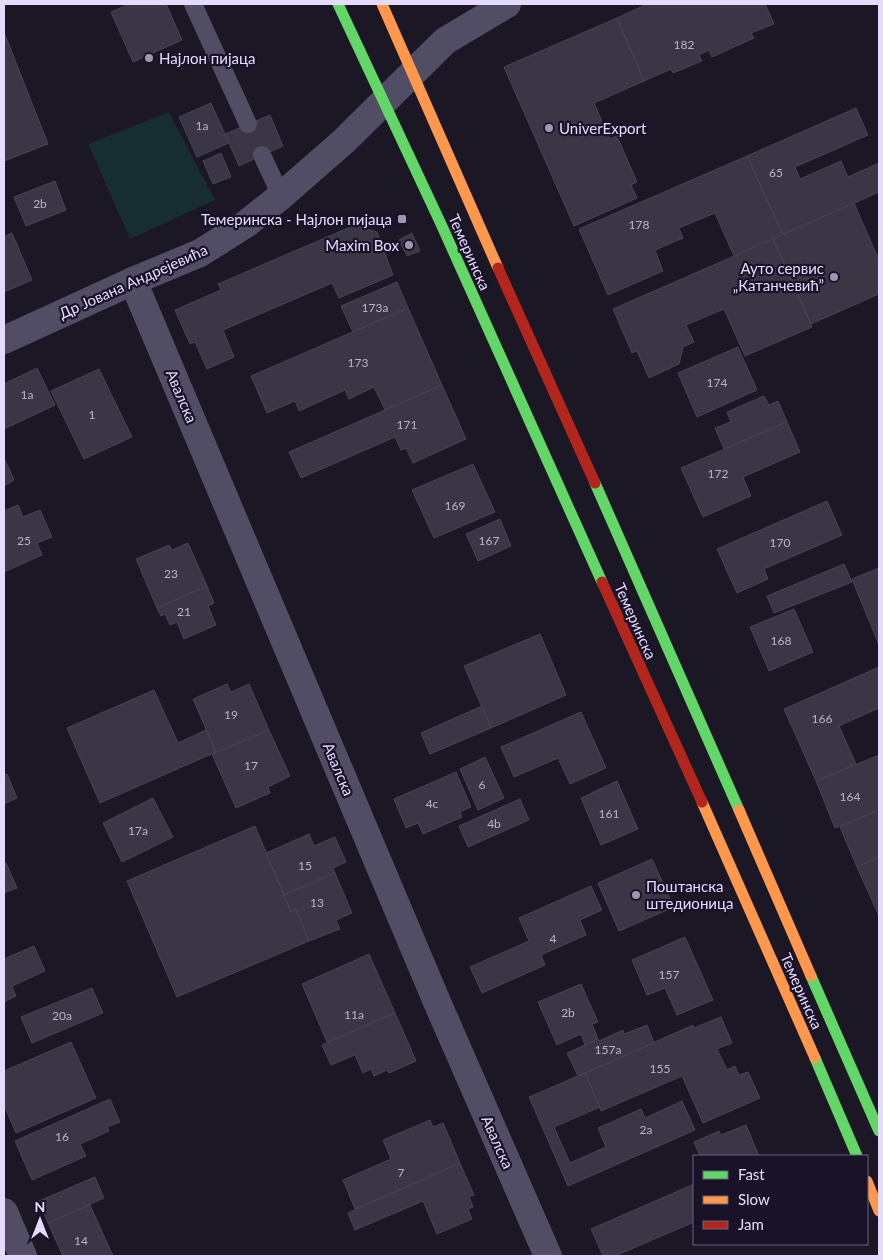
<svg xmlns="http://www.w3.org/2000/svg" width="883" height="1260" viewBox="0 0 883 1260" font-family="Lato,sans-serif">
<rect width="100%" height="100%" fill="#1b1724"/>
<!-- green -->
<polygon fill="#162d31" points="169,112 215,200 130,239 88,144"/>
<!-- building -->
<g fill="#3b3645" stroke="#494256">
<polygon points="130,4 166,4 182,40 133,62 111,12"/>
<polygon points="641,4 765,4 774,24 751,33 754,38 712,57 709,50 699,55 702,61 673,73 671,69 644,81 617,18 643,6"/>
<polygon points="617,18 644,81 594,103 610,139 617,136 637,182 631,185 637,198 574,226 504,67"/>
<polygon points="4,32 48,144 4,161"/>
<polygon points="211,103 229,143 197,157 179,117"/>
<polygon points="856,108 868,135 795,167 800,179 841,161 848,177 879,163 879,192 783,235 747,156"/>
<polygon points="270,115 283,146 239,166 225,134"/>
<polygon points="221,153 231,177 213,184 203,161"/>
<polygon points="747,156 783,235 734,256 715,213 679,228 683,238 655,250 663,271 608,295 579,229"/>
<polygon points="55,181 66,210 26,226 14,197"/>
<polygon points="854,203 879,260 879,294 811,324 773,239"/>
<polygon points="355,225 377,232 393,275 339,298 332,283 223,330 234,357 207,369 195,342 190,344 175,310 221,290 218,284"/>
<polygon points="12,233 32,280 4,292 4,237"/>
<polygon points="412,233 420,251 407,256 399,240"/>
<polygon points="773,239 812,327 745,356 724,309 686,325 694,342 683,347 679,364 649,378 637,351 632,353 613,309"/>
<polygon points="397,282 408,308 353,332 341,306"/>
<polygon points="408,308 442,385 385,410 374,387 349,399 345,390 299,411 295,401 267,413 251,376"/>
<polygon points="738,347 757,390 697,417 678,373"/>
<polygon points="37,368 55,405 4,429 4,384"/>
<polygon points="99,369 132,437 84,459 51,391"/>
<polygon points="442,385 466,439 413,463 406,448 401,450 395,437 301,478 289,452"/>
<polygon points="764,396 769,405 778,401 787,422 724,449 715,428 731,422 727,412"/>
<polygon points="787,422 800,452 743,477 751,496 703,517 681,468"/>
<polygon points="4,458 14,480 4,486"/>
<polygon points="473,464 495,512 434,538 412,490"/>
<polygon points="827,501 842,535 764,569 768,579 737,593 717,549"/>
<polygon points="18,505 23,517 40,510 52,537 37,543 42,555 4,572 4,511"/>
<polygon points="500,519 511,546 478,561 466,534"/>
<polygon points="188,543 207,586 157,608 136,559 169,545 172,550"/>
<polygon points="844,564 852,582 774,613 767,596"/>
<polygon points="879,568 879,645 852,579"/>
<polygon points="207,586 214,603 208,606 216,625 184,639 177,622 170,625 165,614 161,616 157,608"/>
<polygon points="794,609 813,652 769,671 750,627"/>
<polygon points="540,634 566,695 491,728 464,666"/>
<polygon points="879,667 879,708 839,726 856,764 816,781 784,709"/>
<polygon points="227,684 231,692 249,684 269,730 216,752 193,699"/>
<polygon points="154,690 178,743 206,730 216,752 100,803 67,728"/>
<polygon points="482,706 491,728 430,754 421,733"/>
<polygon points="581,712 606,768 570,784 558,758 514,777 501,747"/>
<polygon points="269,730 290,776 268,787 270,793 236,808 212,754"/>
<polygon points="879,755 879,810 835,828 816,781"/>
<polygon points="485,757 504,798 478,810 460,769"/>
<polygon points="456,772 471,807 460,812 462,817 423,834 418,823 406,828 394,799"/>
<polygon points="7,774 17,798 4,804 4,775"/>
<polygon points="617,781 638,829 601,845 581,798"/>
<polygon points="153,798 173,837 122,862 103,823"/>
<polygon points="520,799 529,820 468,847 459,826"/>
<polygon points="879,810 879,857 857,867 840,827"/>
<polygon points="255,826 291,912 296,909 309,941 177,997 127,881"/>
<polygon points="309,834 314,846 335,837 346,862 333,868 335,873 284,895 266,853"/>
<polygon points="879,857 879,916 857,867"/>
<polygon points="652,859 674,907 619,931 598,883"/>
<polygon points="6,863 17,888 4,893 4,864"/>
<polygon points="335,873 352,913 336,920 340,929 309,941 296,909 291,912 284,895"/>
<polygon points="591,886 602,910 580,920 586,935 541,955 545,965 482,993 470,967 529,941 519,918"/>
<polygon points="685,937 713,1000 677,1015 665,988 647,995 632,960"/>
<polygon points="34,946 45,971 12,986 16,996 4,1002 4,959"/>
<polygon points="369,954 395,1013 327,1042 302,984"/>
<polygon points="581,984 598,1022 592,1024 598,1039 585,1045 581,1034 557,1045 538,1002"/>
<polygon points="92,988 103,1013 32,1043 21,1017"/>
<polygon points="395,1013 416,1061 389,1073 387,1070 374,1076 371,1069 363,1073 355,1055 331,1065 322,1045"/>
<polygon points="721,1017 732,1043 717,1049 727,1070 735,1066 739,1075 748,1072 760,1098 703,1123 682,1076 601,1111 585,1073 693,1025 694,1028"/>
<polygon points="647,1025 654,1043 578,1076 567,1053 598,1039 599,1041 623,1030 624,1034"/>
<polygon points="71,1042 96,1098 16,1133 4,1105 4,1071"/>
<polygon points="585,1073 600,1107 554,1127 570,1163 606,1147 598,1128 641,1109 645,1118 682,1101 695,1130 568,1186 529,1097"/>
<polygon points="110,1099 120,1122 107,1127 109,1131 80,1144 86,1156 32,1180 15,1141"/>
<polygon points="430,1120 433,1127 443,1123 460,1163 355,1209 343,1180 391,1159 383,1140"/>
<polygon points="746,1125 759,1156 700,1156 694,1142 719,1131 721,1135"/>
<polygon points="460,1163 474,1195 469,1197 473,1207 468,1209 472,1219 437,1234 423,1201 355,1230 348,1213"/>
<polygon points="95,1177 104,1198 48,1223 39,1201"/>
<polygon points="694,1184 694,1222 615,1256 603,1256 591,1229"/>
<polygon points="90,1205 113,1256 63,1256 48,1223"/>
</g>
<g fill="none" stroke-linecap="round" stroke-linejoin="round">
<!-- lane -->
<g stroke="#514d64" stroke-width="18">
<polyline points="193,4 248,124"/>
<polyline points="262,155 281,196"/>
</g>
<!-- street -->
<g stroke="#514d64" stroke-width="28">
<polyline points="133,281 437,1002 548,1256"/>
<polyline points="4,340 133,281 200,253 246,224 281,196 344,141 445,41 507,4"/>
<polyline points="4,1212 23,1256"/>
</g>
<!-- fast -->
<g stroke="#63d668" stroke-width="11">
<polyline points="338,4 441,224 602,582"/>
<polyline points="595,483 739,810"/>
<polyline points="811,976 879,1131"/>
<polyline points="815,1058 857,1156"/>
</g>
<!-- slow -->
<g stroke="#ff974d" stroke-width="11">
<polyline points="382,4 498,268"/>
<polyline points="702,802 815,1058"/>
<polyline points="739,810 811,976"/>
<polyline points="867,1181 879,1211"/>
</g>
<!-- jam -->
<g stroke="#b3261e" stroke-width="11">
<polyline points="498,268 595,483"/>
<polyline points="602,582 702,802"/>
</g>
</g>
<!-- markers -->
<g fill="#9e97b1" stroke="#191229" stroke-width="2">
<circle cx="149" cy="58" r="5"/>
<circle cx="549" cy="128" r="5"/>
<rect x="397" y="214" width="10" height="10" rx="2.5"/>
<circle cx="409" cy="245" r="5"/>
<circle cx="834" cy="277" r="5"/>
<circle cx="636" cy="895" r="5"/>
</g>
<g text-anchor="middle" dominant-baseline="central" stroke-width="4.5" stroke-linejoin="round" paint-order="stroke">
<!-- number labels -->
<g font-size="12" fill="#bab2cf">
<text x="684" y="44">182</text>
<text x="202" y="125">1a</text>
<text x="776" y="172">65</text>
<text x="40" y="203">2b</text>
<text x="639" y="224">178</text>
<text x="375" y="307">173a</text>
<text x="358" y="362">173</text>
<text x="717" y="382">174</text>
<text x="27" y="394">1a</text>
<text x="92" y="414">1</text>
<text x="407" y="424">171</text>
<text x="718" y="473">172</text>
<text x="455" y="505">169</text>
<text x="24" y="540">25</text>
<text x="489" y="540">167</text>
<text x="780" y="542">170</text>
<text x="171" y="573">23</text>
<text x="184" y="611">21</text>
<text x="781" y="640">168</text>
<text x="231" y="714">19</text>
<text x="822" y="718">166</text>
<text x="251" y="765">17</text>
<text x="482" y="784">6</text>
<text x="850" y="796">164</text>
<text x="432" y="803">4c</text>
<text x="609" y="813">161</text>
<text x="494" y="823">4b</text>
<text x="138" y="830">17a</text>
<text x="305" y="865">15</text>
<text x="317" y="902">13</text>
<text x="553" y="938">4</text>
<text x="669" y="974">157</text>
<text x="568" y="1012">2b</text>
<text x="354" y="1014">11a</text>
<text x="62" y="1015">20a</text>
<text x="608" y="1049">157a</text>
<text x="660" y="1068">155</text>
<text x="646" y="1129">2a</text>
<text x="62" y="1136">16</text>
<text x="401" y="1172">7</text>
<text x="81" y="1240">14</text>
</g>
<!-- poi labels -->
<g font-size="15" fill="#e5dcfd" stroke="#191229" text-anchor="start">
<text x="159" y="58">Најлон пијаца</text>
<text x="559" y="128">UniverExport</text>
<text x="392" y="219" text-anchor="end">Темеринска - Најлон пијаца</text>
<text x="399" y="245" text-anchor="end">Maxim Box</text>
<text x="824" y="268" text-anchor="end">Ауто сервис<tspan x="824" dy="17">„Катанчевић”</tspan></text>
<text x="646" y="886">Поштанска<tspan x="646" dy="17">штедионица</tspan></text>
</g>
<!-- street labels -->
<g font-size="15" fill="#e5dcfd" stroke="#191229">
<text transform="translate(470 252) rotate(66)">Темеринска</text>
<text transform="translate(133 281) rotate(-24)">Др Јована Андрејевића</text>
<text transform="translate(182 396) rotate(67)">Авалска</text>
<text transform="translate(636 621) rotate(66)">Темеринска</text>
<text transform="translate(339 769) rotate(67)">Авалска</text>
<text transform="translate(802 991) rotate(66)">Темеринска</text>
<text transform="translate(498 1142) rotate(66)">Авалска</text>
</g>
</g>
<!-- border -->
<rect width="883" height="1260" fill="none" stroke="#e5dcfd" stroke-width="10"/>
<!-- legend -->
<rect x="693" y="1155" width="175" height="90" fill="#191229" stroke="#6b637e"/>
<rect x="703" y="1171" width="25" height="8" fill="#63d668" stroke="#6b637e"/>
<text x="738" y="1180" font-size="15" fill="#e5dcfd">Fast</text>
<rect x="703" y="1196" width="25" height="8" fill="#ff974d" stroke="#6b637e"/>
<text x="738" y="1205" font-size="15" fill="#e5dcfd">Slow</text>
<rect x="703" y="1221" width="25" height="8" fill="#b3261e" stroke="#6b637e"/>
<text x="738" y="1230" font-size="15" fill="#e5dcfd">Jam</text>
<!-- north arrow -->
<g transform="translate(40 1220)" stroke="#191229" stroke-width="4" paint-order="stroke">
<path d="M0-4L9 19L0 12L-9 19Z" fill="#e5dcfd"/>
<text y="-8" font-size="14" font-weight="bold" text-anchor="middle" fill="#e5dcfd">N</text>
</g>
</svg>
